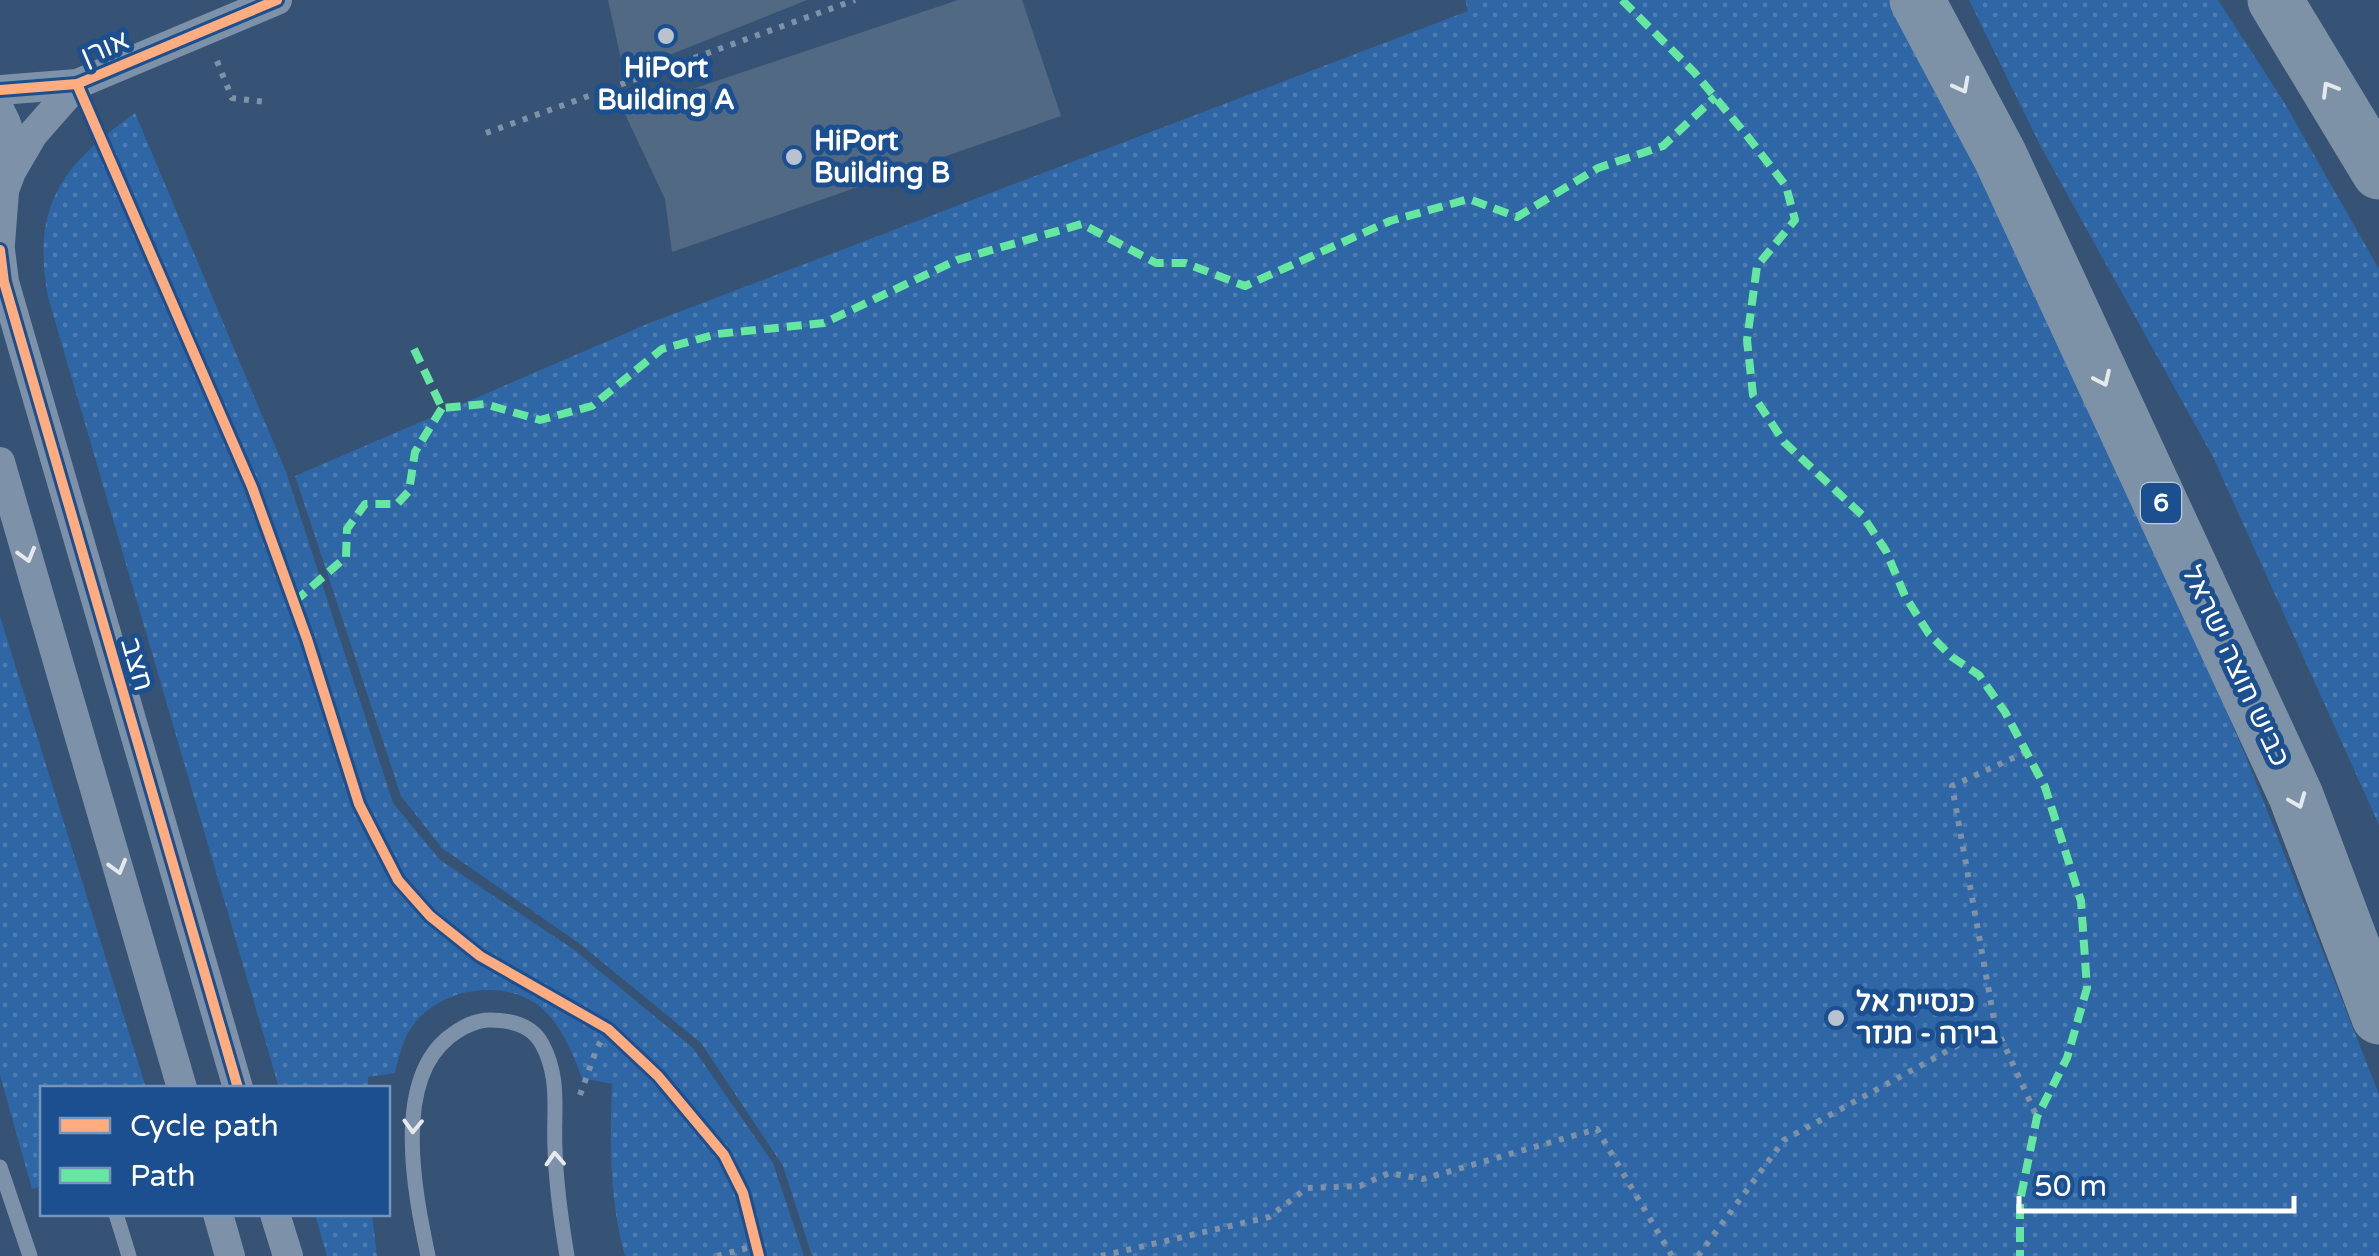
<svg xmlns="http://www.w3.org/2000/svg" width="2379" height="1256" viewBox="0 0 2379 1256" font-family="'Varela Round',Heebo,sans-serif">
<defs>
<pattern id="grass-dots" width="8" height="8" patternUnits="userSpaceOnUse" patternTransform="scale(2.5)"><rect width="8" height="8" fill="#2f66a5"/><path d="M2 2h.1M6 6h.1" fill="none" stroke="#4e7db2" stroke-width="1.8" stroke-linecap="round"/></pattern>
</defs>
<rect width="100%" height="100%" fill="#365274"/>
<!-- grass -->
<g fill="url(#grass-dots)">
<polygon points="1465,0 1895,0 2099,413 2246,757 2379,1094 2379,1256 812,1256 783,1166 701,1043 580,944 442,848 401,796 295,476 647,324 1468,11"/>
<polygon points="1969,0 2218,0 2284,102 2379,269 2379,825 2213,457 2041,147"/>
<path d="M135 113 286 472 393 803 440 860 573 949 693 1048 773 1163 804 1256H625C609 1199 610 1143 612 1084L582 1078C572 1052 561 1023 538 1005 498 976 429 991 407 1035 401 1047 398 1061 395 1073L368 1077V1088H279L48 297C31 205 62 165 135 113Z"/>
<polygon points="0,616 146,1088 42,1088 42,1186 32,1189 0,1075"/>
<polygon points="315,1214 372,1214 377,1256 327,1256"/>
</g>
<!-- building -->
<g fill="#526984">
<polygon points="608,0 807,0 624,73"/>
<polygon points="958,0 1022,0 1061,116 672,252 665,199 624,112"/>
</g>
<g fill="none" stroke-linecap="round" stroke-linejoin="round">
<!-- path -->
<g stroke="#7d92a8" stroke-width="6" stroke-dasharray="5 8" stroke-linecap="butt">
<polyline points="217,61 232,98 266,102"/>
<polyline points="486,133 855,0"/>
<polyline points="2026,752 1952,786 1995,1025 2037,1117"/>
<polyline points="580,1095 597,1048 608,1029"/>
<polyline points="717,1256 758,1245"/>
<polyline points="1101,1256 1269,1217 1307,1188 1360,1186 1389,1173 1423,1179 1597,1129 1672,1256"/>
<polyline points="1698,1256 1784,1140 1995,1025"/>
</g>
<!-- lane -->
<g stroke="#7d92a8" stroke-width="15">
<polyline points="0,1167 30,1256"/>
<polyline points="116,1214 129,1256"/>
<path d="M428 1256C415 1194 392 1082 449 1037 461 1028 474 1020 490 1020 510 1020 532 1025 542 1044 561 1079 553 1112 555 1149 556 1185 561 1220 567 1256"/>
</g>
<!-- street -->
<g stroke="#7d92a8" stroke-width="30">
<polyline points="0,90 77,84 277,0"/>
<path d="M0 111C16 140 17 169 0 197"/>
<polyline points="12,170 33,134 77,84"/>
<polyline points="0,243 4,192"/>
<polyline points="0,250 4,282 238,1088"/>
<polyline points="0,462 182,1088"/>
<polyline points="218,1214 230,1256"/>
<polyline points="275,1214 288,1256"/>
</g>
<!-- highway -->
<g stroke="#7e92a7" stroke-width="55">
<polyline points="1917,0 2000,156 2296,796 2379,1017"/>
<polyline points="2275,0 2379,172"/>
</g>
<!-- quiet -->
<g stroke="#66e7a1" stroke-width="8" stroke-dasharray="15 8" stroke-linecap="butt">
<polyline points="1622,0 1694,72 1748,137 1786,186 1795,220 1757,266 1747,340 1753,395 1784,442 1862,515 1886,551 1905,596 1929,634 1952,657 1979,675 2005,712 2045,787 2081,901 2087,988 2067,1058 2037,1117 2020,1201 2020,1256"/>
<polyline points="414,349 442,408 485,404 540,420 592,406 662,349 717,334 824,323 957,260 1082,224 1156,263 1185,263 1245,286 1390,221 1469,199 1517,217 1598,168 1663,146 1715,97"/>
<polyline points="294,602 346,557 347,529 365,504 397,504 409,491 415,452 442,408"/>
</g>
<defs>
<g id="cycleway">
<polyline points="77,84 252,487 307,639 359,804 398,880 430,916 480,956 608,1029 658,1076 724,1155 743,1193 759,1256"/>
<polyline points="0,90 77,84 277,0"/>
<polyline points="0,250 4,282 238,1088"/>
</g>
</defs>
<!-- cycleway casing -->
<use href="#cycleway" stroke="#1b4f8f" stroke-width="16"/>
<!-- cycleway -->
<use href="#cycleway" stroke="#ffac80" stroke-width="10"/>
</g>
<!-- one-way arrows -->
<defs><path id="oneway-chevron" d="M-2-3.5L2.5 0L-2 3.5" fill="none" stroke-width="1.6" stroke-linecap="round" stroke-linejoin="round" transform="scale(2.5)"/></defs>
<g stroke="#e5e9ed">
<use href="#oneway-chevron" transform="translate(1962 86) rotate(62)"/>
<use href="#oneway-chevron" transform="translate(2329 89) rotate(-121)"/>
<use href="#oneway-chevron" transform="translate(2103 379) rotate(65)"/>
<use href="#oneway-chevron" transform="translate(2298 801) rotate(68)"/>
</g>
<g stroke="#e5e9ee">
<use href="#oneway-chevron" transform="translate(27 555) rotate(74)"/>
<use href="#oneway-chevron" transform="translate(118 867) rotate(74)"/>
<use href="#oneway-chevron" transform="translate(413 1126) rotate(92)"/>
<use href="#oneway-chevron" transform="translate(555 1159) rotate(-93)"/>
</g>
<!-- markers -->
<g fill="#b9c2ce" stroke="#1b4f8f" stroke-width="4">
<circle cx="666" cy="36" r="10"/>
<circle cx="794" cy="157" r="10"/>
<circle cx="1836" cy="1018" r="10"/>
</g>
<g text-anchor="middle" dominant-baseline="central" stroke-width="10" stroke-linejoin="round" paint-order="stroke">
<!-- shield labels -->
<rect fill="#1b4f8f" stroke="#bbcadd" stroke-width="2.5" x="2141" y="483" width="40" height="40" rx="8"/>
<g font-size="25" font-weight="bold" fill="#fff">
<text x="2161" y="503">6</text>
</g>
<!-- street labels -->
<g font-size="28" fill="#fff" stroke="#1b4f8f">
<text transform="translate(105 48) rotate(-23)">אורן</text>
<text transform="translate(137 664) rotate(74)">חצב</text>
<text transform="translate(2236 666) rotate(65)">כביש חוצה ישראל</text>
</g>
<!-- poi labels -->
<g font-size="28" font-weight="bold" fill="#fff" stroke="#1b4f8f" text-anchor="start">
<text x="666" y="68" text-anchor="middle">HiPort<tspan x="666" dy="32">Building A</tspan></text>
<text x="814" y="141">HiPort<tspan x="814" dy="32">Building B</tspan></text>
<text x="1856" y="1002">כנסיית אל<tspan x="1856" dy="32">בירה - מנזר</tspan></text>
</g>
</g>
<!-- legend -->
<rect x="40" y="1086" width="350" height="130" fill="#1b4f8f" stroke="#7695bc" stroke-width="2.5"/>
<rect x="60" y="1118" width="50" height="15" fill="#ffac80" stroke="#7695bc" stroke-width="2.5"/>
<text x="130" y="1136" font-size="30" fill="#ffffff">Cycle path</text>
<rect x="60" y="1168" width="50" height="15" fill="#66e7a1" stroke="#7695bc" stroke-width="2.5"/>
<text x="130" y="1186" font-size="30" fill="#ffffff">Path</text>
<!-- scale -->
<path d="M2019 1196v15h275v-15" fill="none" stroke="#ffffff" stroke-width="5"/>
<text x="2034" y="1196" font-size="30" fill="#ffffff" stroke="#1b4f8f" stroke-width="8" paint-order="stroke">50 m</text>
</svg>
